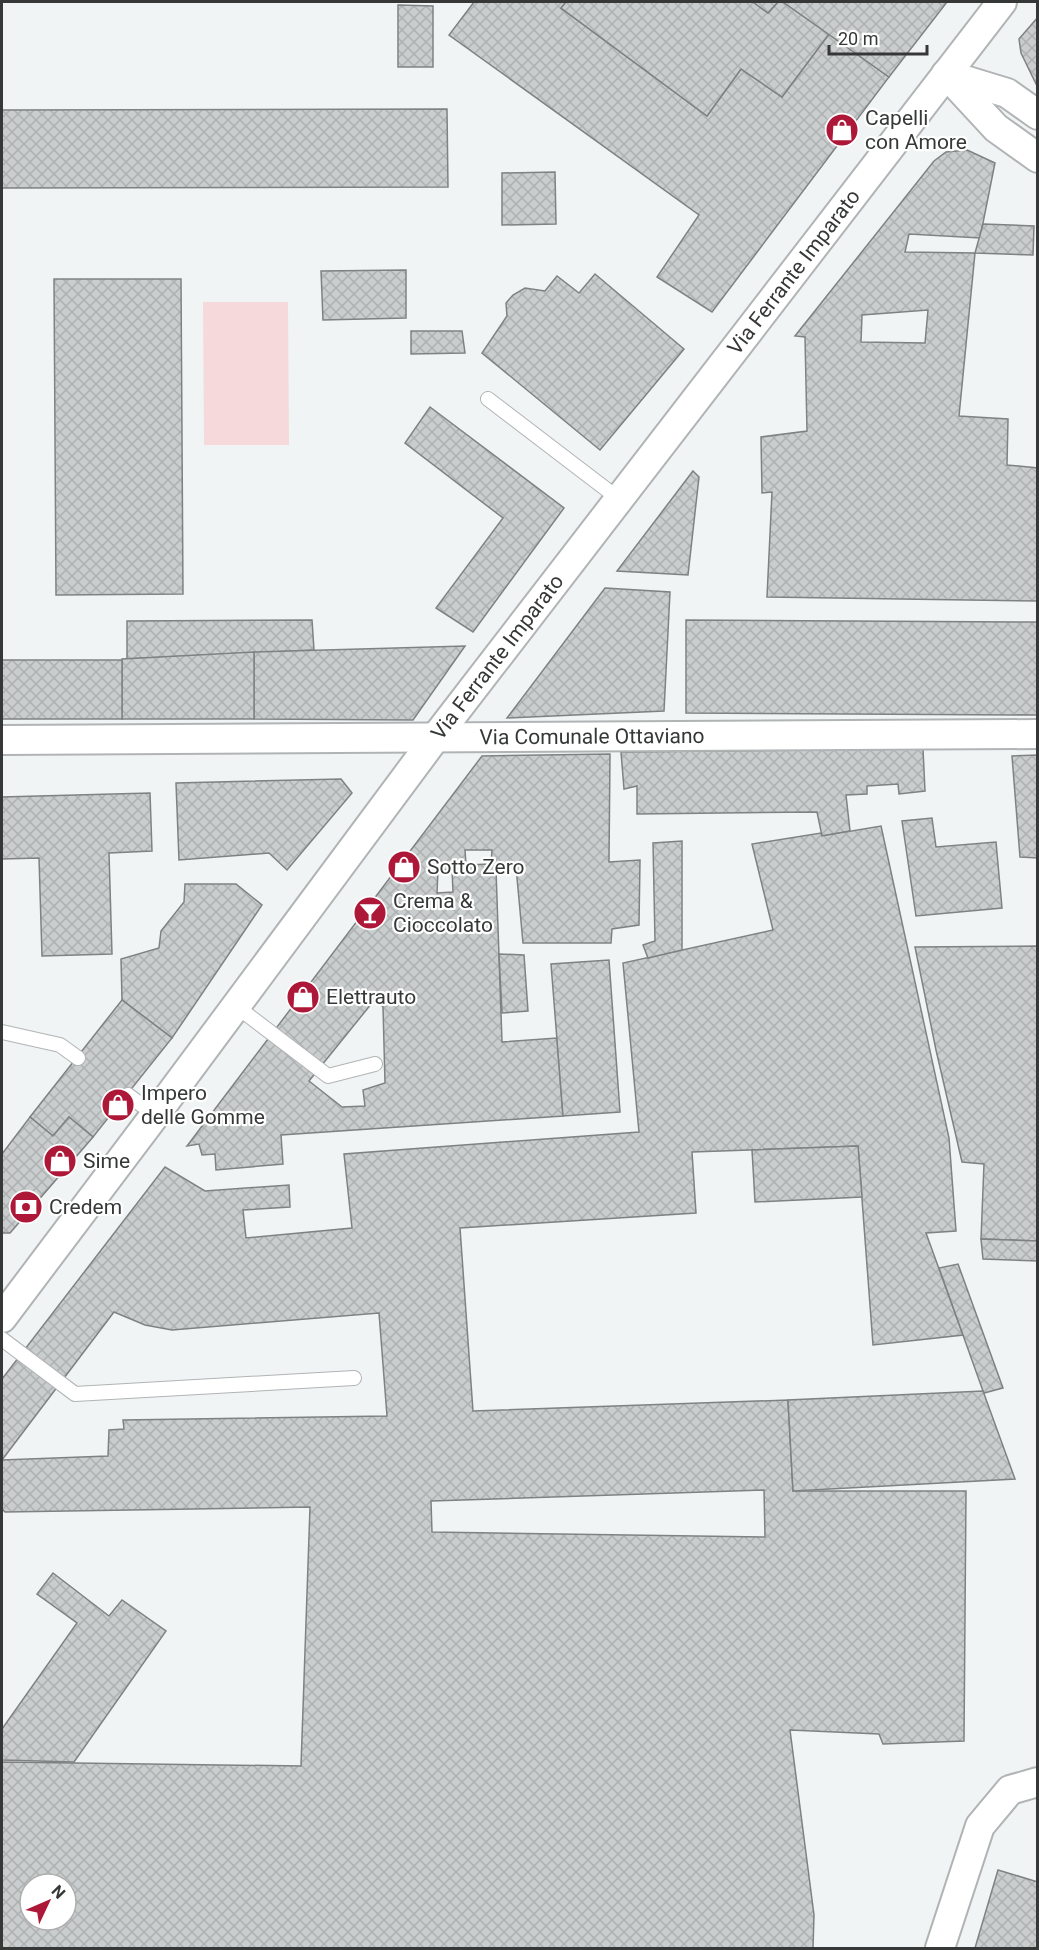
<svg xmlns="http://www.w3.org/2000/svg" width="1039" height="1950" viewBox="0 0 1039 1950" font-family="Roboto,sans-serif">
<defs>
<pattern id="building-cross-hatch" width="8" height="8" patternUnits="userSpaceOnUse" patternTransform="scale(1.5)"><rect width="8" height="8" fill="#c9cdcd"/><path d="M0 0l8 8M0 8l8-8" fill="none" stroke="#adb1b1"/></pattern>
</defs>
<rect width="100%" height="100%" fill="#f0f4f4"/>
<!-- grass -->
<polygon fill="#f6d9da" points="203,302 288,302 289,445 204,445"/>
<!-- building -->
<g fill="url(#building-cross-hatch)" stroke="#7f8282" stroke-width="1.5" fill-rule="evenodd">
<polygon points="474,2 566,2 561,8 707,116 741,69 782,97 829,34 889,77 712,312 657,277 699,215 449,35"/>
<polygon points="566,2 753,2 768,13 778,2 783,2 829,34 782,97 741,69 707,116 561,8"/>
<polygon points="753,2 778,2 768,13"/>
<polygon points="783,2 947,2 889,77"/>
<polygon points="398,5 433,6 433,67 398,67"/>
<polygon points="1038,17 1038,88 1021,53 1019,39"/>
<polygon points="447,109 448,187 2,188 2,110"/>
<path d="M967 150 995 163 980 238 909 234 905 252 975 253 959 416 1008 419 1007 465 1038 468V601L767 597 772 492 762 493 761 437 807 431 805 337 795 336 934 161 946 152ZM928 310 925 343 861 342 862 315Z"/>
<polygon points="555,172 556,224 502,225 502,173"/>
<polygon points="983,224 1034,226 1033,255 975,253"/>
<polygon points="406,270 406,318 323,320 321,271"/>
<polygon points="595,274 684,349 600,450 482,353 507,316 506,303 513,295 525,288 545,291 557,276 579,293"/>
<polygon points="54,279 181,279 183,594 56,595"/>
<polygon points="411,331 462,331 465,353 411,354"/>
<polygon points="430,407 564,508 473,632 436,608 503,518 405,443"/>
<polygon points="693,471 699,477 688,575 617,571"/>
<polygon points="605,588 670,592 664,711 507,718"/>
<polygon points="312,620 314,650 127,659 127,621"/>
<polygon points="686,620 1038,622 1038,715 686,713"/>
<polygon points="465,646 413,720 254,719 254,652"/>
<polygon points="254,652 254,719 122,719 122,659"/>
<rect x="2" y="660" width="120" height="59"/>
<polygon points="923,749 925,791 899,794 898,784 867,786 867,794 846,795 850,831 822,836 817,812 637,814 637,786 624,789 621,752"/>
<path d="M610 754 609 862 640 860 639 925 612 929 611 943H523L516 867 496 870 502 1042 557 1038 563 1116 281 1135 283 1164 216 1170 215 1154 202 1155 199 1144 187 1146 482 756ZM465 850H492L491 864 466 865ZM438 870H452L453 892 437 893ZM376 998 383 1007 385 1083 363 1090 365 1106 342 1107 309 1081Z"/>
<polygon points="1038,755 1038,858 1020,857 1012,756"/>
<polygon points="341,779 352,793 287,870 269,853 179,860 176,783"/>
<polygon points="150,793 152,851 109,853 112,954 42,956 39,858 2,859 2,797"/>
<polygon points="932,818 936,847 996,842 1002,908 916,916 902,821"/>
<path d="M881 826 949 1138 956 1231 926 1233 963 1335 873 1345 858 1146 692 1152 696 1213 460 1228 473 1411 788 1400 793 1491H966L964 1741 883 1744 879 1734 790 1730 814 1915 813 1948H2V1762L301 1766 310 1507 5 1512 2 1509V1379L165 1167 205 1191 289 1185 290 1207 243 1210 246 1238 352 1228 344 1154 639 1132 623 963 773 930 752 844 821 833 822 836ZM114 1312 145 1325 172 1330 379 1313 387 1416 123 1420 124 1429 109 1430 108 1456 2 1460ZM764 1490 765 1537 432 1532 431 1501ZM30 1884H66V1920H30Z"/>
<polygon points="682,841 682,950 648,958 643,945 655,941 653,843"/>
<polygon points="185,884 236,884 262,905 172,1038 122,1000 121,959 159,948 161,931 184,902"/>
<polygon points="1038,946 1038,1241 981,1239 984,1164 962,1162 936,1050 915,947"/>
<polygon points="499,954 524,955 528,1011 502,1013"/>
<polygon points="609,960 620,1112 563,1116 551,964"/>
<polygon points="122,1000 172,1038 93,1137 69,1117 53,1136 30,1117"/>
<polygon points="30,1117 53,1136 69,1117 93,1137 10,1233 2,1233 2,1154"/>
<polygon points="858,1146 862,1197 755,1202 752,1150"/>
<polygon points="981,1239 1038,1241 1038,1261 983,1259"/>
<polygon points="958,1264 1003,1388 984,1393 983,1391 939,1268"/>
<polygon points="983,1391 1015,1479 793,1491 788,1400"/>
<polygon points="53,1573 109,1616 122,1600 166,1631 74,1762 2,1760 2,1729 77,1623 37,1594"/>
<polygon points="998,1870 1038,1882 1038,1948 975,1948"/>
</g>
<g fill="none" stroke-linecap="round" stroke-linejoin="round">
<defs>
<g id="lane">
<polyline points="488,399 619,499"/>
<polyline points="236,1006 328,1076 375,1064"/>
<polyline points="2,1032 60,1045 78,1058"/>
<polyline points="128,1095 155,1115"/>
<polyline points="2,1339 75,1394 354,1378"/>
</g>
<g id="street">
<polyline points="946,74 996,128 1038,158"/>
<polyline points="948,75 1007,93 1038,115"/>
<path id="s1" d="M2 740 1038 734"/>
<path id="s2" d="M2 1318 155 1115 435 738 1002 2"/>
<polyline points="940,1948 980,1826 1010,1790 1038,1782"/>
</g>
</defs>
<!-- lane casing -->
<use href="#lane" stroke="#b1b4b5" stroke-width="16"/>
<!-- street casing -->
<use href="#street" stroke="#b1b4b5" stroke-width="32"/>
<!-- lane -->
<use href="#lane" stroke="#fff" stroke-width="14"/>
<!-- street -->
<use href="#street" stroke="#fff" stroke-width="28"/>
</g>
<!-- icons -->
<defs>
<symbol id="shop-disc" viewBox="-11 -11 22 22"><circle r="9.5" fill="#ad1839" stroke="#fff"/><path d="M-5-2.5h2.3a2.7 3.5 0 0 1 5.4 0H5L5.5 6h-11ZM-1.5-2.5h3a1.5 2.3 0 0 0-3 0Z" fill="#fff"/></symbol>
<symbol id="bar-disc" viewBox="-11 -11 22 22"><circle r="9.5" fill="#ad1839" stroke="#fff"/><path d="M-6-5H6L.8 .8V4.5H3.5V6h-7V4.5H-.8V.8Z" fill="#fff"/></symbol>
<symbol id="bank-disc" viewBox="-11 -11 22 22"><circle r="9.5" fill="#ad1839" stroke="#fff"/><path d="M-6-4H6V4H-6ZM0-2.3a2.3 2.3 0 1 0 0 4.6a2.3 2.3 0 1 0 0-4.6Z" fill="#fff"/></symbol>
</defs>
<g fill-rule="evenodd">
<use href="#shop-disc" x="823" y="111" width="38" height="38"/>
<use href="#shop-disc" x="385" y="848" width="38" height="38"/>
<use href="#bar-disc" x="351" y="894" width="38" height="38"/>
<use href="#shop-disc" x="284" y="978" width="38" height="38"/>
<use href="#shop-disc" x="99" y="1086" width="38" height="38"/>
<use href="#shop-disc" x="41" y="1142" width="38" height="38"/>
<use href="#bank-disc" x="7" y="1188" width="38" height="38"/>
</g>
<g text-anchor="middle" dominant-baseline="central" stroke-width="4.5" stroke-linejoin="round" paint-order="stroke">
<!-- poi labels -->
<g font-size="21" fill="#363838" stroke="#fff" text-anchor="start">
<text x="865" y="118">Capelli<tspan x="865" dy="24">con Amore</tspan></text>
<text x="427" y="867">Sotto Zero</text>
<text x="393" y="901">Crema &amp;<tspan x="393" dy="24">Cioccolato</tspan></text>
<text x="326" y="997">Elettrauto</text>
<text x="141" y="1093">Impero<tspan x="141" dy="24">delle Gomme</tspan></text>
<text x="83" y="1161">Sime</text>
<text x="49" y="1207">Credem</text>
</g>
<!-- street labels -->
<g font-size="21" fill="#363838" stroke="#fff">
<text stroke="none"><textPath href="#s2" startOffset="1312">Via Ferrante Imparato</textPath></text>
<text stroke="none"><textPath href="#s2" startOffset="826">Via Ferrante Imparato</textPath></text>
<text stroke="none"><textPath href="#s1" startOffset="590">Via Comunale Ottaviano</textPath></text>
</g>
</g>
<!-- border -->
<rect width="1039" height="1950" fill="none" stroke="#363838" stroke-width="6"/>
<!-- north arrow -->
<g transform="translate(48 1902) rotate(46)"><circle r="28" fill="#ffffff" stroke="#afafaf" stroke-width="1.5"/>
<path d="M0-4.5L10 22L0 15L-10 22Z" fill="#ad1839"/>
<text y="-9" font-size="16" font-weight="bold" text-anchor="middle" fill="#363838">N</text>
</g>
<!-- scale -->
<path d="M829 45v9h98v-9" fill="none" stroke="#363838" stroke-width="3"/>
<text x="838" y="45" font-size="18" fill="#363838" stroke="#ffffff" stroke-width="4.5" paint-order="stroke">20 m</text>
</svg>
